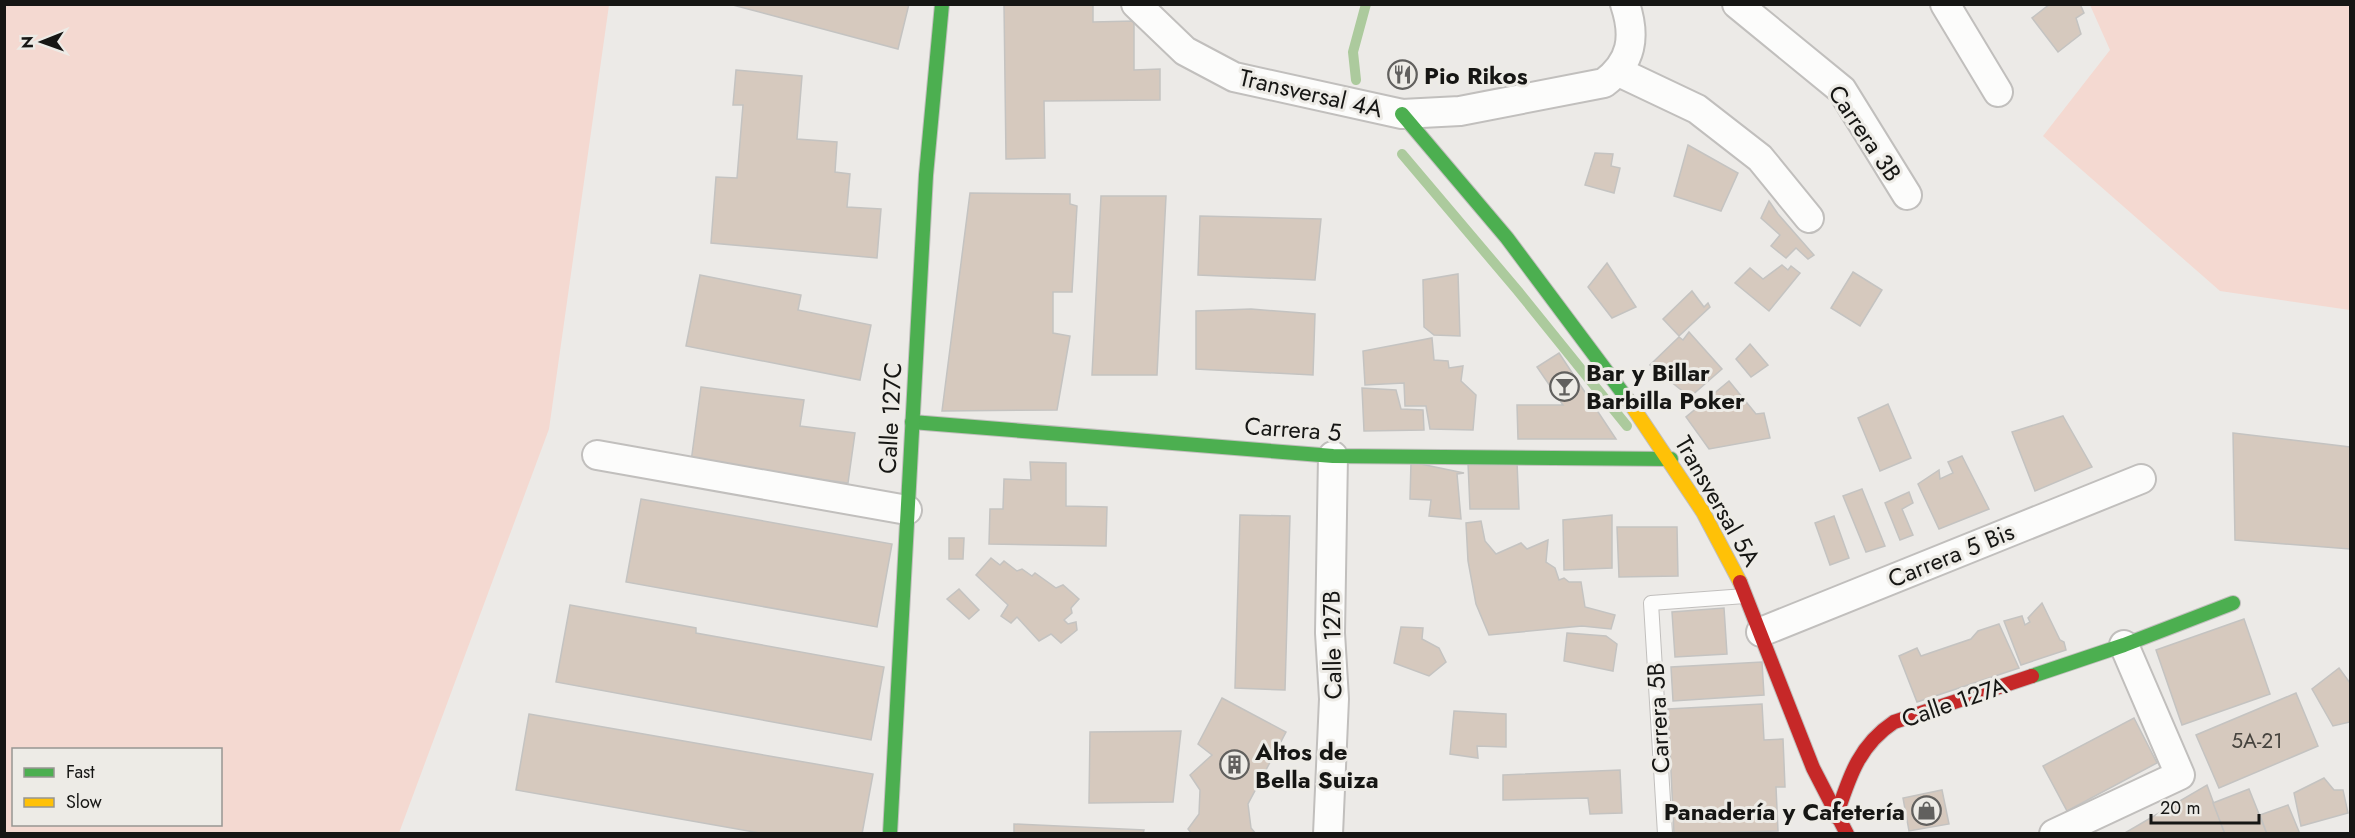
<svg xmlns="http://www.w3.org/2000/svg" width="2355" height="838" viewBox="0 0 2355 838" font-family="Jost,sans-serif">
<rect width="100%" height="100%" fill="#eceae7"/>
<!-- green -->
<g fill="#f4d9d1" fill-rule="evenodd">
<path d="M5 4 609 5 549 429 399 833H5ZM14 750H220V824H14Z"/>
<polygon points="2090,5 2350,5 2350,310 2220,291 2043,136 2110,50"/>
</g>
<g fill="none" stroke-linecap="round" stroke-linejoin="round">
<!-- stream -->
<g stroke="#acca9d" stroke-width="10">
<polyline points="1356,80 1353,52 1366,4"/>
<polyline points="1402,154 1518,291 1627,426"/>
</g>
</g>
<!-- building -->
<g fill="#d6c9be" stroke="#c4c3c1" stroke-width="1.5">
<polygon points="729,4 909,4 898,49"/>
<polygon points="1004,4 1093,4 1093,22 1134,21 1134,70 1160,69 1160,100 1044,101 1045,158 1006,159"/>
<polygon points="2050,4 2080,4 2084,13 2076,18 2081,34 2058,52 2032,18"/>
<polygon points="736,70 802,76 797,139 837,142 835,172 850,174 847,207 881,209 877,258 711,243 716,177 737,178 743,105 733,105"/>
<polygon points="1688,145 1738,173 1721,211 1674,196"/>
<polygon points="1595,153 1613,154 1611,166 1620,168 1614,193 1585,185"/>
<polygon points="970,193 1070,194 1070,204 1077,206 1072,292 1053,292 1053,333 1070,336 1057,410 942,411"/>
<polygon points="1101,196 1166,196 1157,375 1092,375"/>
<polygon points="1769,201 1778,214 1814,255 1808,259 1796,248 1786,258 1771,246 1780,235 1761,218"/>
<polygon points="1200,216 1321,219 1315,280 1198,275"/>
<polygon points="1607,263 1636,307 1612,318 1588,287"/>
<polygon points="1782,265 1788,270 1791,266 1800,273 1769,311 1735,283 1750,268 1763,279"/>
<polygon points="1853,272 1882,290 1860,326 1831,308"/>
<polygon points="1458,274 1460,336 1434,335 1424,327 1423,280"/>
<polygon points="700,275 801,295 798,310 871,325 860,380 686,346"/>
<polygon points="1692,291 1704,307 1708,303 1710,307 1679,336 1663,319"/>
<polygon points="1251,309 1315,314 1313,375 1196,369 1196,311"/>
<polygon points="1689,332 1722,369 1690,397 1650,365 1679,337 1683,340"/>
<polygon points="1432,338 1434,360 1448,361 1449,368 1463,366 1461,381 1476,395 1473,430 1430,429 1426,406 1405,406 1404,383 1365,385 1363,351"/>
<polygon points="1750,344 1768,365 1751,377 1736,359"/>
<polygon points="1559,353 1616,439 1518,439 1517,405 1563,405 1537,367"/>
<polygon points="1729,381 1756,414 1764,413 1770,438 1709,449 1686,417"/>
<polygon points="701,387 804,400 800,426 855,433 848,483 691,462"/>
<polygon points="1362,388 1396,390 1401,409 1423,410 1424,430 1364,431"/>
<polygon points="1888,404 1911,458 1880,471 1858,418"/>
<polygon points="2063,416 2092,467 2035,491 2012,432"/>
<polygon points="2233,433 2350,447 2350,549 2235,540"/>
<polygon points="1962,456 1989,509 1939,529 1918,484 1939,470 1940,479 1953,473 1948,462"/>
<polygon points="1030,462 1066,463 1066,506 1107,507 1106,546 989,544 990,509 1003,509 1004,479 1031,480"/>
<polygon points="1411,462 1464,473 1457,474 1461,519 1429,516 1431,500 1410,499"/>
<polygon points="1517,462 1519,509 1470,509 1468,463"/>
<polygon points="1862,489 1885,546 1866,552 1843,496"/>
<polygon points="1909,492 1913,503 1902,509 1913,535 1900,540 1885,503"/>
<polygon points="641,499 892,544 877,627 626,582"/>
<polygon points="1240,515 1290,516 1285,690 1235,688"/>
<polygon points="1612,515 1612,568 1564,570 1563,520"/>
<polygon points="1834,516 1849,558 1830,565 1815,523"/>
<polygon points="1481,521 1485,541 1496,554 1521,543 1527,549 1548,540 1546,562 1555,568 1559,580 1564,578 1569,582 1581,582 1585,607 1615,615 1611,629 1582,626 1489,635 1476,604 1468,561 1466,523"/>
<polygon points="1617,527 1677,527 1678,576 1619,577"/>
<polygon points="949,538 964,538 963,559 949,559"/>
<polygon points="991,558 1000,565 1004,561 1017,571 1022,569 1032,576 1035,573 1056,588 1063,585 1079,599 1071,608 1072,613 1064,620 1068,624 1076,622 1077,630 1061,643 1051,634 1039,641 1017,617 1011,623 1001,616 1008,605 976,575"/>
<polygon points="959,589 979,610 969,619 947,599"/>
<polygon points="2042,603 2060,640 2064,642 2066,650 2021,665 2004,621 2022,616 2025,625 2030,622 2028,618"/>
<polygon points="570,605 696,628 696,633 884,667 871,740 556,682"/>
<polygon points="1724,608 1727,654 1675,657 1672,612"/>
<polygon points="2244,619 2270,694 2182,725 2156,650"/>
<polygon points="1999,624 2019,668 1917,702 1899,656 1917,648 1921,656 1971,639 1978,631"/>
<polygon points="1401,627 1423,628 1422,639 1439,648 1446,662 1429,676 1394,663"/>
<polygon points="1567,633 1606,636 1617,644 1613,671 1564,661"/>
<polygon points="1762,662 1764,695 1673,701 1671,667"/>
<polygon points="2339,668 2350,683 2350,722 2333,726 2312,689"/>
<polygon points="2296,693 2318,746 2219,788 2196,735"/>
<polygon points="1222,698 1286,732 1248,804 1251,828 1256,834 1192,834 1188,829 1199,814 1200,790 1190,775 1212,755 1198,744"/>
<polygon points="1762,704 1764,740 1783,739 1785,787 1776,787 1778,831 1674,834 1668,709"/>
<polygon points="1454,711 1506,714 1506,747 1477,746 1478,758 1450,754"/>
<polygon points="529,714 873,774 862,834 765,834 516,790"/>
<polygon points="2134,718 2157,763 2067,811 2043,766"/>
<polygon points="1181,731 1173,802 1089,803 1090,732"/>
<polygon points="1620,770 1622,813 1590,814 1588,798 1503,800 1503,775"/>
<polygon points="2324,778 2334,790 2343,790 2348,813 2301,826 2294,793"/>
<polygon points="2207,785 2225,834 2123,834"/>
<polygon points="2249,789 2267,834 2225,834 2213,803"/>
<polygon points="1942,790 1949,824 1909,831 1903,798"/>
<polygon points="2288,805 2300,834 2267,834 2260,815"/>
<polygon points="1014,824 1144,830 1143,834 1014,834"/>
</g>
<g fill="none" stroke-linecap="round" stroke-linejoin="round">
<defs>
<polyline id="lane" points="1665,834 1651,603 1745,596"/>
<g id="street">
<path d="M1136 4 1185 51 1234 77 1402 114 1460 111 1604 83C1632 62 1636 37 1625 4"/>
<polyline points="1737,4 1842,90 1907,195"/>
<polyline points="1945,4 1998,92"/>
<polyline points="1619,72 1697,109 1760,158 1809,218"/>
<polyline points="597,455 907,510"/>
<polyline points="1761,632 2141,479"/>
<polyline points="1328,834 1334,699 1330,633 1333,456"/>
<polyline points="2054,834 2180,775 2124,645"/>
</g>
<g id="fast">
<polyline points="1402,114 1507,238 1628,400"/>
<polyline points="912,422 1333,456 1671,459"/>
<polyline points="2032,676 2124,645 2233,603"/>
<polyline points="890,834 926,175 942,4"/>
</g>
<polyline id="slow" points="1628,400 1703,512 1740,582"/>
<g id="jam">
<polyline points="1740,582 1813,768 1847,834"/>
<path d="M1836 817C1849 778 1858 746 1894 722L2032 676"/>
</g>
</defs>
<!-- lane casing -->
<use href="#lane" stroke="#c1bfbd" stroke-width="16"/>
<!-- street casing -->
<use href="#street" stroke="#c1bfbd" stroke-width="32"/>
<!-- fast casing -->
<use href="#fast" stroke="#c1bfbd" stroke-width="16"/>
<!-- slow casing -->
<use href="#slow" stroke="#c1bfbd" stroke-width="16"/>
<!-- jam casing -->
<use href="#jam" stroke="#c1bfbd" stroke-width="16"/>
<!-- lane -->
<use href="#lane" stroke="#fcfcfb" stroke-width="14"/>
<!-- street -->
<use href="#street" stroke="#fcfcfb" stroke-width="28"/>
<!-- fast -->
<use href="#fast" stroke="#4caf50" stroke-width="14"/>
<!-- slow -->
<use href="#slow" stroke="#ffc107" stroke-width="14"/>
<!-- jam -->
<use href="#jam" stroke="#c62828" stroke-width="14"/>
</g>
<!-- icons -->
<defs>
<symbol id="restaurant-ring" viewBox="-11 -11 22 22"><circle r="9.5" fill="#edebe6" stroke="#61605e" stroke-width="1.5"/><path d="M-5-6h1v4h1v-4h1v4h1v-4h1v5L-1.5 .5V6h-2V.5L-5-1ZM5-6V6H3V1.5H1.5Q1.5-4 5-6Z" fill="#61605e"/></symbol>
<symbol id="bar-ring" viewBox="-11 -11 22 22"><circle r="9.5" fill="#edebe6" stroke="#61605e" stroke-width="1.5"/><path d="M-6-5H6L.8 .8V4.5H3.5V6h-7V4.5H-.8V.8Z" fill="#61605e"/></symbol>
<symbol id="building-ring" viewBox="-11 -11 22 22"><circle r="9.5" fill="#edebe6" stroke="#61605e" stroke-width="1.5"/><path d="M-4-6H4V6H1V3H-1V6H-4ZM-2.5-4.3h1.7v1.8h-1.7ZM.8-4.3h1.7v1.8H.8ZM-2.5-1h1.7V.8h-1.7ZM.8-1h1.7V.8H.8Z" fill="#61605e"/></symbol>
<symbol id="shop-ring" viewBox="-11 -11 22 22"><circle r="9.5" fill="#edebe6" stroke="#61605e" stroke-width="1.5"/><path d="M-5-2.5h2.3a2.7 3.5 0 0 1 5.4 0H5L5.5 6h-11ZM-1.5-2.5h3a1.5 2.3 0 0 0-3 0Z" fill="#61605e"/></symbol>
</defs>
<g fill-rule="evenodd">
<use href="#restaurant-ring" x="1386" y="58" width="33" height="33"/>
<use href="#bar-ring" x="1548" y="370" width="33" height="33"/>
<use href="#building-ring" x="1218" y="748" width="33" height="33"/>
<use href="#shop-ring" x="1910" y="794" width="33" height="33"/>
</g>
<g text-anchor="middle" dominant-baseline="central" stroke-width="6" stroke-linejoin="round" paint-order="stroke">
<!-- number labels -->
<g font-size="21" fill="#46433e">
<text x="2257" y="741">5A-21</text>
</g>
<!-- poi labels -->
<g font-size="24" font-weight="bold" fill="#161614" stroke="#edebe6" text-anchor="start">
<text x="1424" y="75">Pio Rikos</text>
<text x="1586" y="372">Bar y Billar<tspan x="1586" dy="28">Barbilla Poker</tspan></text>
<text x="1255" y="751">Altos de<tspan x="1255" dy="28">Bella Suiza</tspan></text>
<text x="1905" y="811" text-anchor="end">Panadería y Cafetería</text>
</g>
<!-- street labels -->
<g font-size="24" fill="#161614" stroke="#edebe6">
<text transform="translate(1311 93) rotate(13)">Transversal 4A</text>
<text transform="translate(1865 133) rotate(56)">Carrera 3B</text>
<text transform="translate(890 418) rotate(-87)">Calle 127C</text>
<text transform="translate(1293 429) rotate(4)">Carrera 5</text>
<text transform="translate(1718 501) rotate(60)">Transversal 5A</text>
<text transform="translate(1951 555) rotate(-22)">Carrera 5 Bis</text>
<text transform="translate(1332 645) rotate(-91)">Calle 127B</text>
<text transform="translate(1954 702) rotate(-19)">Calle 127A</text>
<text transform="translate(1658 718) rotate(-93)">Carrera 5B</text>
</g>
</g>
<!-- border -->
<rect width="2355" height="838" fill="none" stroke="#161614" stroke-width="12"/>
<!-- legend -->
<rect x="12" y="748" width="210" height="78" fill="#edebe6" stroke="#979692" stroke-width="1.5"/>
<rect x="24" y="768" width="30" height="9" fill="#4caf50" stroke="#979692" stroke-width="1.5"/>
<text x="66" y="778" font-size="18" fill="#161614">Fast</text>
<rect x="24" y="798" width="30" height="9" fill="#ffc107" stroke="#979692" stroke-width="1.5"/>
<text x="66" y="808" font-size="18" fill="#161614">Slow</text>
<!-- north arrow -->
<g transform="translate(42 42) rotate(269)" stroke="#edebe6" stroke-width="4.5" paint-order="stroke">
<path d="M0-4.5L10 22L0 15L-10 22Z" fill="#161614"/>
<text y="-9" font-size="16" font-weight="bold" text-anchor="middle" fill="#161614">N</text>
</g>
<!-- scale -->
<path d="M2151 814v9h108v-9" fill="none" stroke="#161614" stroke-width="3"/>
<text x="2160" y="814" font-size="18" fill="#161614" stroke="#edebe6" stroke-width="4.5" paint-order="stroke">20 m</text>
</svg>
